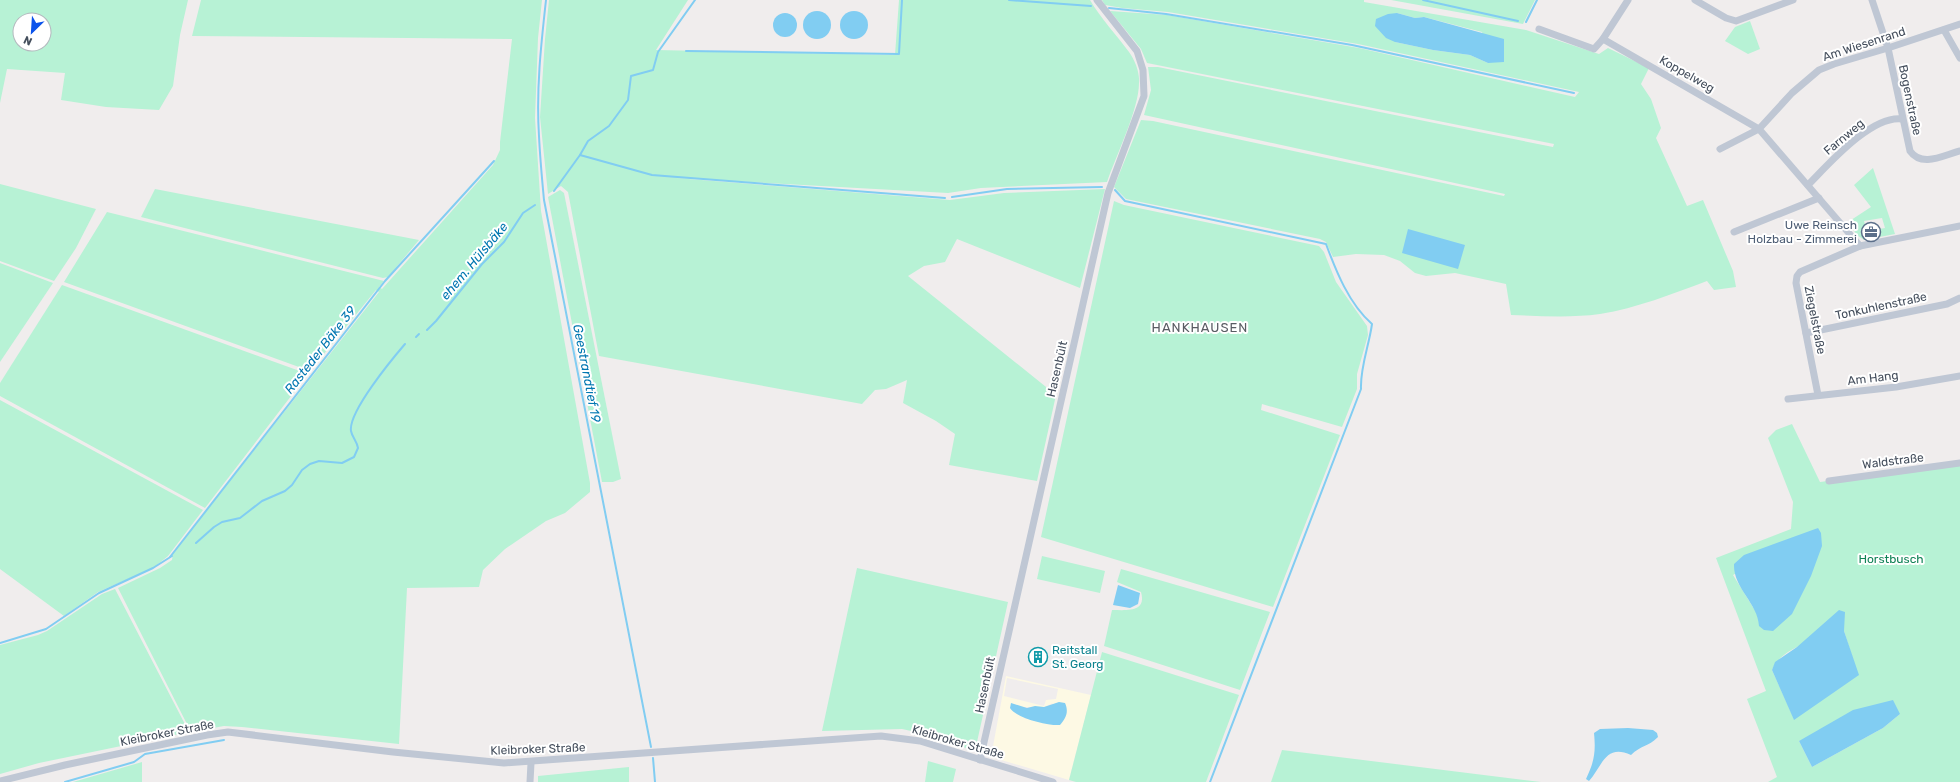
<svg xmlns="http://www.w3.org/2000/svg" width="1960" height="782" viewBox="0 0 1960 782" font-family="Rubik,sans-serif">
<rect width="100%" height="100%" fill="#f0eded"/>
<!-- commercial -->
<path fill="#fdf9e4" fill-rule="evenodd" d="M1006 676 1091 695 1069 780 991 757ZM1007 678 1058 689 1056 699 1046 700 1044 706 1004 696ZM1053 703 1036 721 1024 718 1021 707H1044Z"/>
<!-- green -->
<g fill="#b7f2d5" fill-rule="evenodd">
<path d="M0 0H188L180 35 173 86 159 110 106 107 61 100 65 73 7 69 0 103ZM20 20H44V44H20Z"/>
<polygon points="201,0 542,0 538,38 535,118 541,211 590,483 590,492 565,513 546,521 505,549 483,570 479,587 407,588 399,744 242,727 224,726 191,732 118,588 160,568 172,560 173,553 379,292 376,290 310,371 64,282 107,212 384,281 379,287 382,289 493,165 500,150 500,142 512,39 192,36"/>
<path d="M549 0H688L656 50 895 55 899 0H1090C1101 19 1116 34 1129 52 1135 60 1140 73 1139 83 1139 109 1116 156 1107 182L981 188 948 193 676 178 950 200 1004 193 1105 189 1080 288 957 239 945 262 924 266 908 276 1056 395 1037 481 949 465 955 434 936 421 903 403 907 380 886 389 875 390 862 404 599 356 568 192 561 186 548 194 540 117 545 39Z"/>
<path d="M1102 0H1364V2L1526 30 1599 54 1608 48 1649 68 1641 84 1651 99 1661 128 1656 138 1687 206 1703 200 1733 271 1736 287 1714 290 1707 281C1672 294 1637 308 1600 314 1571 318 1541 316 1511 315L1506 284 1455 273 1426 276 1415 273 1400 261 1384 255 1356 254 1333 257 1326 242 1320 239 1126 199 1114 187 1141 120 1153 121 1504 196 1505 194 1144 115 1151 90 1148 67H1158L1553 147 1554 144 1147 63 1141 49 1110 11 1167 15 1359 48 1575 97 1579 92 1358 44 1168 12 1122 8 1105 5ZM1397 13 1415 18 1424 17 1482 32 1488 63 1470 55 1433 50 1395 42Z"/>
<polygon points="1391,0 1535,0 1523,24"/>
<polygon points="1750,21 1760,49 1748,54 1725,41 1735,27"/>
<path d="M1873 168 1895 234 1864 240 1857 235 1848 222 1871 207 1854 185ZM1882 218 1885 228 1867 231 1864 221Z"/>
<polygon points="0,184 96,209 76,248 54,281 0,261"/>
<polygon points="155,189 419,240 388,277 383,278 141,217"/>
<polygon points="560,190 564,193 621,479 613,482 602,482 548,197"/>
<polygon points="1114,201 1124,205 1319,246 1324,252 1336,282 1367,326 1368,335 1357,374 1357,389 1342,427 1262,404 1261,410 1340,435 1273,607 1041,537"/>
<polygon points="0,263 53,283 0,362"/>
<polygon points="62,285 308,374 205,508 0,396 0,383"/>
<polygon points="0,400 203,510 168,556 153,568 98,592 64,616 0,569"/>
<path d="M1792 424 1820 482 1960 464V782H1768L1777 777 1747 699 1766 691 1716 558 1791 529 1793 502 1768 438 1776 430ZM1818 528 1759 626V617L1733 575ZM1844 631 1858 675 1794 719 1772 670C1783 645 1821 639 1844 631ZM1900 714 1883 728 1812 767 1799 741Z"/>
<polygon points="1042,556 1105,571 1100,593 1037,579"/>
<polygon points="857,568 1008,602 975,751 925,734 902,729 822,731"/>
<path d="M1121 569 1270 612 1240 690 1104 646 1112 610C1126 610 1147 613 1141 592L1117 582Z"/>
<polygon points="115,589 189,732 39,763 0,774 0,645 38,635 47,631 102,594"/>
<polygon points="1102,652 1239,695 1206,782 1076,782 1069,780"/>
<polygon points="1282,750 1541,782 1271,782"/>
<polygon points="928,761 956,769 953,782 925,782"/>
<polygon points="142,762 142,782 73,782"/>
<polygon points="629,767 629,782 538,782 538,776"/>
</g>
<!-- water -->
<g fill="#81cdf2">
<circle cx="854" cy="25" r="14"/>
<circle cx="817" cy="25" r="14"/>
<polygon points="1397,13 1415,18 1424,17 1504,39 1504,62 1488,63 1470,55 1433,50 1395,42 1386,38 1375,26 1376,19 1388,14"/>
<circle cx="785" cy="25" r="12"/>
<polygon points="1408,229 1465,245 1458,269 1402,253"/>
<path d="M1818 528 1821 533 1822 546 1811 576 1792 614 1773 631 1764 630 1759 626C1758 603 1733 588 1734 564L1744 555Z"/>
<polygon points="1118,585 1140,593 1138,604 1130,608 1113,605"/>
<polygon points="1839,610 1845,612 1844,631 1859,675 1794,720 1772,670 1775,662 1797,647"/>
<polygon points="1893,700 1900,714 1883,728 1812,767 1799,741 1853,710"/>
<path d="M1059 702 1065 703C1069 712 1066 718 1060 725 1048 726 1016 718 1010 708L1011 703 1027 708 1035 706 1044 707Z"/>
<path d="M1628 728 1653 730 1657 733 1658 737C1648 747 1641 745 1631 755 1605 743 1602 767 1589 781L1586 779C1594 762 1596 753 1594 733L1600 729Z"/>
</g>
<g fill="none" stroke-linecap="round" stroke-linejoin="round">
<!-- stream -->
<g stroke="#81cdf2" stroke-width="2">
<path d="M546 0C541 45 536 90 539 136 540 157 542 179 544 200L651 747"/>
<polyline points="1009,0 1091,6"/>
<polyline points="1423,0 1518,21"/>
<polyline points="1109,8 1166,14 1352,45 1574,93"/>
<polyline points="1526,22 1537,0"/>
<polyline points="686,51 899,54 902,0"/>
<polyline points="580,155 652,175 945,198"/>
<path d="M1115 190 1125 201 1326 244C1336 271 1349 304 1372 324 1369 346 1360 367 1361 389L1210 782"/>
<polyline points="554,191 580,155 588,141 609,126 628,100 631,76 653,70 658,52 695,0"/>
<polyline points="952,197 1007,189 1102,187"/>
<polyline points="427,330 436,321 482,264 504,242 523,213 535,205"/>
<polyline points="416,337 419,334"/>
<path d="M196 543 214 527 222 522 240 518 262 501 285 491 292 485 302 470 310 464 319 461 342 463 354 457 358 448C357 441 352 437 351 431 348 412 393 358 405 344"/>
<polyline points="170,557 385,281 494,161"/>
<polyline points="0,643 46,629 99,593 153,568 172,556"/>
<polyline points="653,758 655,782"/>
<polyline points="65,782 134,762 145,754 224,740"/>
</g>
<!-- minor -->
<g stroke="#bfc7d4" stroke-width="7">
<polyline points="1628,0 1603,39 1759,129 1720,149"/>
<polyline points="1695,0 1726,18 1736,21 1793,0"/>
<path d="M1872 0 1888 48 1910 151C1922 168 1944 155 1960 151"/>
<polyline points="1539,29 1594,49 1603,39"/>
<polyline points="1944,30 1960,58"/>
<path d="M1808 185C1828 165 1871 115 1902 119"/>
<polyline points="1734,232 1819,198"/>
<polyline points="1860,246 1759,129 1792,93 1819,70 1834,64 1888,48 1960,24"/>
<polyline points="1806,333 1947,304 1960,298"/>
<polyline points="1818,395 1796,283 1797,276 1800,272 1860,246 1960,226"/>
<polyline points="1788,399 1896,387 1960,376"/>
<polyline points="1829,481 1960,463"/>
<polyline points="980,760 1108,193 1144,96 1143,70 1137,51 1097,0"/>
<polyline points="0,781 65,765 207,735 228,732 393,752 504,763 881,736 920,741 1053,782"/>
<polyline points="530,782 531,763"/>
</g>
</g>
<!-- icons -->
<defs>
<symbol id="office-ring" viewBox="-11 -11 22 22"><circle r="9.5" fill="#fff" stroke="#5c6f8a" stroke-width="1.5"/><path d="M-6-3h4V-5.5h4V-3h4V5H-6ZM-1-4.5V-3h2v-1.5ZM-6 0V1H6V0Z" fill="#5c6f8a"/></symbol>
<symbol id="building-ring" viewBox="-11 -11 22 22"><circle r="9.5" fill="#fff" stroke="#0f9aa8" stroke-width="1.5"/><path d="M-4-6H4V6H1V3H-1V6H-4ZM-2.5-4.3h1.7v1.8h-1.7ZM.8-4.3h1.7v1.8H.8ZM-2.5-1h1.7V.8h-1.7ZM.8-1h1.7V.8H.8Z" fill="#0f9aa8"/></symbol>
</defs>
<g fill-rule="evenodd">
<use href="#office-ring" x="1860" y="221" width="22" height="22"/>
<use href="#building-ring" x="1027" y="646" width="22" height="22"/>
</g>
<g text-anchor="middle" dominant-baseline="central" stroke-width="4" stroke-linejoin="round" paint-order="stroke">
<!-- street labels -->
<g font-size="12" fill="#444e5c" stroke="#fff">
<text transform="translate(1864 44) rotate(-18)">Am Wiesenrand</text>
<text transform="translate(1687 74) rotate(30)">Koppelweg</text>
<text transform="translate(1910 100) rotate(78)">Bogenstraße</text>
<text transform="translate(1844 137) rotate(-40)">Farnweg</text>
<text transform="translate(1881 306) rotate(-12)">Tonkuhlenstraße</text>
<text transform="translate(1815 320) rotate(79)">Ziegelstraße</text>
<text transform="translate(1057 369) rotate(-77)">Hasenbült</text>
<text transform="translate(1873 378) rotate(-7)">Am Hang</text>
<text transform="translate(1893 461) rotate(-7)">Waldstraße</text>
<text transform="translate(985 685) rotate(-78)">Hasenbült</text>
<text transform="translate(167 733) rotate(-11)">Kleibroker Straße</text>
<text transform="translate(958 742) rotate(16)">Kleibroker Straße</text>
<text transform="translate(538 749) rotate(-2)">Kleibroker Straße</text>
</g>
<!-- service labels -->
<g font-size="12" fill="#4e5e75" stroke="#fff" text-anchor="end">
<text x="1857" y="225">Uwe Reinsch<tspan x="1857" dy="14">Holzbau - Zimmerei</tspan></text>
</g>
<!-- park labels -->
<g font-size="12" fill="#108256" stroke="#fff">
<text x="1891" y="559">Horstbusch</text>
</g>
<!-- culture labels -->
<g font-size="12" fill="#0d838f" stroke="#fff" text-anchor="start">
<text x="1052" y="650">Reitstall<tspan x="1052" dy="14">St. Georg</tspan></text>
</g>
<!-- water labels -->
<g font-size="13" font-style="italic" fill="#0277b1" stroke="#fff">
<text transform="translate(474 261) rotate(-50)">ehem. Hülsbäke</text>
<text transform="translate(320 350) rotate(-52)">Rasteder Bäke 39</text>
<text transform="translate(587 373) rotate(79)">Geestrandtief 19</text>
</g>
<!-- neighbourhood labels -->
<g font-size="13" letter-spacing="1" fill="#595c63" stroke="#fff">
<text x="1200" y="327">HANKHAUSEN</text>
</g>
</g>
<!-- north arrow -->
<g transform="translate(32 32) rotate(205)"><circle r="19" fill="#ffffff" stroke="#b4b8be"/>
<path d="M0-3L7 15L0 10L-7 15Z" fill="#0c53eb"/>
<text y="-6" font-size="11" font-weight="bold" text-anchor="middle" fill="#444e5c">N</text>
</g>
</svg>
